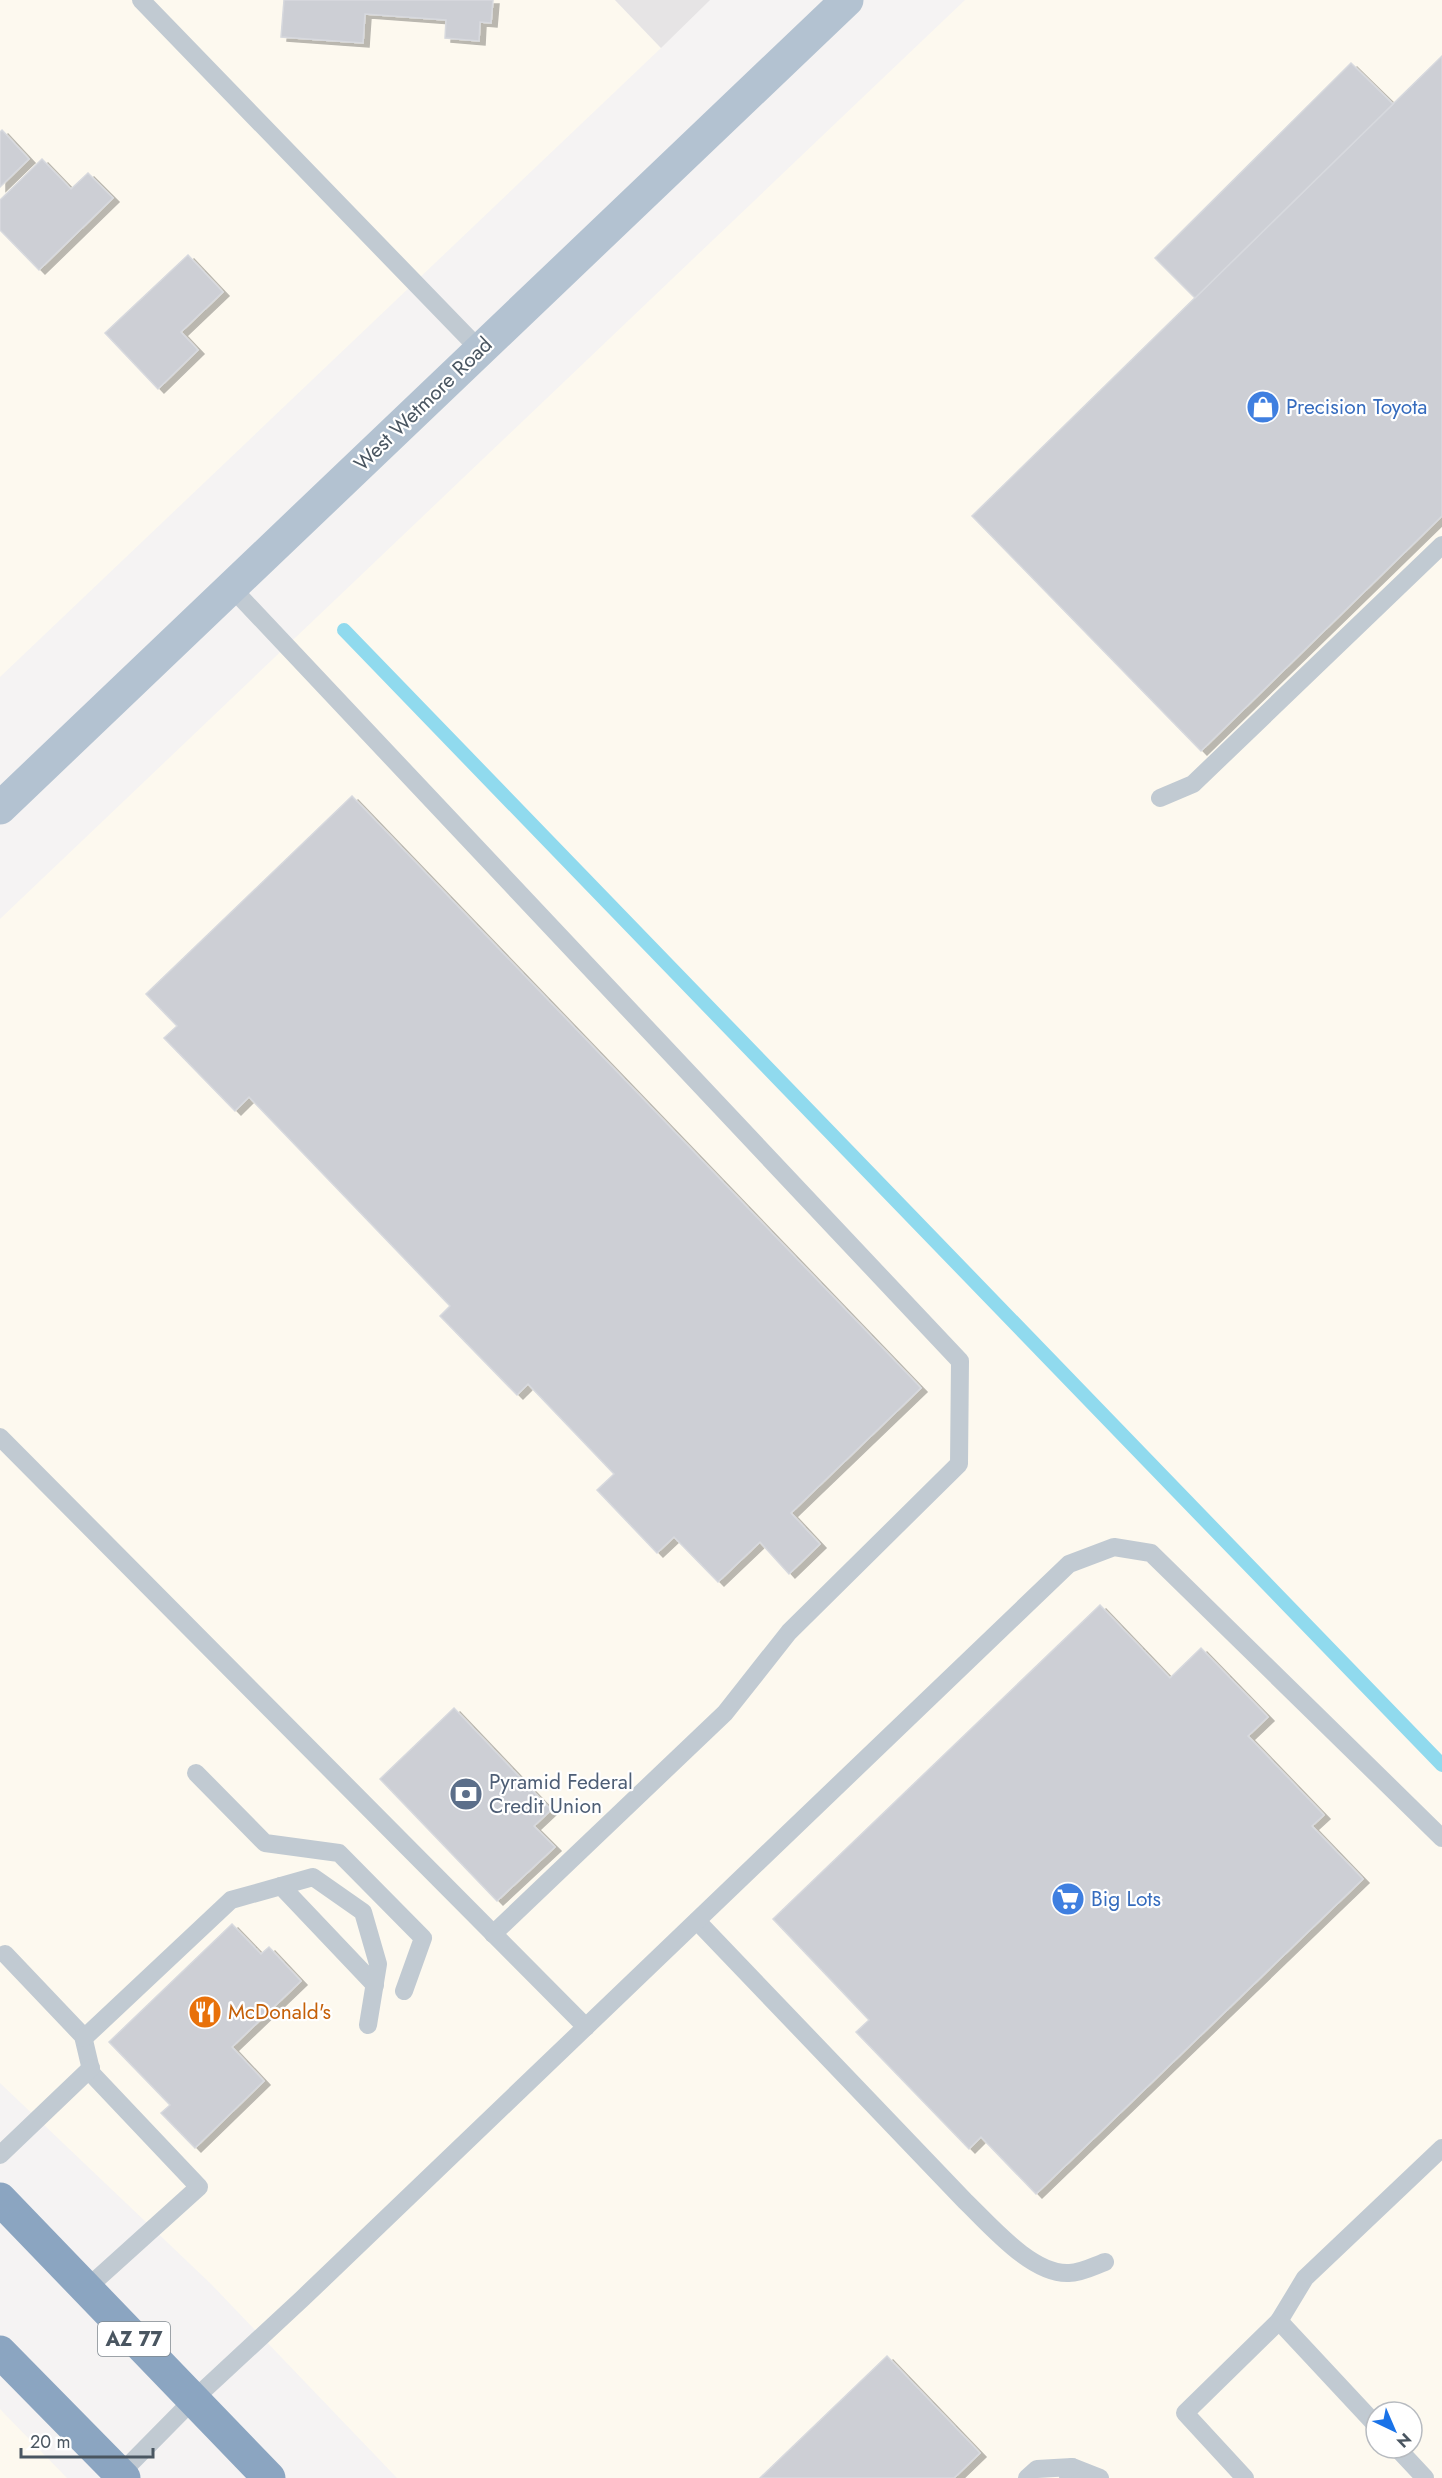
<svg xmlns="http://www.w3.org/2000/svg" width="1442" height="2478" viewBox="0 0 1442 2478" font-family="Jost,sans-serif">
<defs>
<filter id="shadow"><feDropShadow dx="6" dy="4" stdDeviation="0" flood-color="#0004"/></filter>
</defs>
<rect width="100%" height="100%" fill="#f5f3f3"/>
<!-- commercial -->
<g fill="#fdf9ef" fill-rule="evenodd">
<polygon points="0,0 615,0 661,48 0,677"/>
<path d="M965 0H1442V2478H397L211 2284 0 2083V919ZM1376 2412H1412V2448H1376Z"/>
<polygon points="0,2409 67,2478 0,2478"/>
</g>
<!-- education -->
<polygon fill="#e6e4e5" points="615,0 710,0 661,48"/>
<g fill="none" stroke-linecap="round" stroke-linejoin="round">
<!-- stream -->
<polyline stroke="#90daee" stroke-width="14" points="344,630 1442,1765"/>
</g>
<!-- building -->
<g fill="#cdcfd5" stroke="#d7d9de" stroke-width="1.5" filter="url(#shadow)">
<polygon points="284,0 493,0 491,23 480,22 479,41 445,38 446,20 365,14 363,43 281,37"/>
<polygon points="1442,56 1442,516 1201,751 972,516"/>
<polygon points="1351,63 1393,104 1195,298 1155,258"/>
<polygon points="2,130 29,159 0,187 0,132"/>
<polygon points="42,159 71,189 88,173 113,198 39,270 0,230 0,200"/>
<polygon points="188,255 223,292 181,332 198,350 158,389 105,333"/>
<polygon points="352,796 921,1388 791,1513 820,1544 789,1574 760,1542 718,1582 674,1537 657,1553 597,1490 614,1474 528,1384 517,1395 440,1316 450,1306 249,1097 235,1111 164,1038 177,1026 146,994"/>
<polygon points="1100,1605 1170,1678 1201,1648 1268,1717 1248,1736 1324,1815 1312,1826 1363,1879 1036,2194 981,2137 969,2149 856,2032 869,2020 773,1919"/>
<polygon points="454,1708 551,1810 534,1826 555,1847 497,1901 380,1779"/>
<polygon points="232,1924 261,1954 269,1947 301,1981 232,2047 264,2081 195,2148 161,2113 170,2105 109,2042"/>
<polygon points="887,2356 980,2453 954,2478 760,2478"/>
</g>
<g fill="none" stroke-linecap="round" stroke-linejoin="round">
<!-- lane -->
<g stroke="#c1cad2" stroke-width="18">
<polyline points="141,0 480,350"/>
<polyline points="231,587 960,1361 959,1464 789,1632 725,1713 493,1934"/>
<polyline points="1160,798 1193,784 1442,545"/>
<polyline points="0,1437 586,2027"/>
<polyline points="196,1773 265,1843 339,1853 423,1938 404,1991"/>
<polyline points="281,1886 375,1985"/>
<path d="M697 1921 965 2201C990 2225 1032 2275 1069 2273 1081 2273 1094 2266 1105 2262"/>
<polyline points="5,1954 83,2036 92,2074 199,2187 86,2289"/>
<polyline points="84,2038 231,1900 313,1877 363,1912 378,1964 368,2025"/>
<polyline points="0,2155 91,2068"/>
<polyline points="1279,2321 1305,2278 1442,2148"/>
<polyline points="1397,2448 1425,2478"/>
<polyline points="120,2474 193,2400 303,2298 1069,1564 1114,1547 1151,1553 1442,1838"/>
<polyline points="1068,2476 1072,2467 1100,2478"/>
<polyline points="1027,2478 1037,2469 1072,2467"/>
<polyline points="1245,2478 1185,2413 1279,2321 1376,2425"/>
</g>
<!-- primary -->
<polyline stroke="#b3c2d1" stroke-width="33" points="0,808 847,0"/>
<!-- highway -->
<g stroke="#8ba5c1" stroke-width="33">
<polyline points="0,2199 269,2478"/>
<polyline points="0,2352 124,2478"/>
</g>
</g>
<!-- icons -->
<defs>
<symbol id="shop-disc" viewBox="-11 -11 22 22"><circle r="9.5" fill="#3f7fe0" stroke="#fff"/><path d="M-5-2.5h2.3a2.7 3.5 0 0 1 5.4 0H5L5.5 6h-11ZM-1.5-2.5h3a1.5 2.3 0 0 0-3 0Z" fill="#fff"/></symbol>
<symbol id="bank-disc" viewBox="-11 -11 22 22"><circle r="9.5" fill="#5c6f8a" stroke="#fff"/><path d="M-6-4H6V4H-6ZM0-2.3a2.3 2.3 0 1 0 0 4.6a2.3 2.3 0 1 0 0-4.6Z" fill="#fff"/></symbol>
<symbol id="supermarket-disc" viewBox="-11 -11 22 22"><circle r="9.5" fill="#3f7fe0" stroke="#fff"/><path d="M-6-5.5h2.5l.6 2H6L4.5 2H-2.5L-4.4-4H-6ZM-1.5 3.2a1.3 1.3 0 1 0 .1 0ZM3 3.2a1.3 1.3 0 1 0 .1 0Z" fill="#fff"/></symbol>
<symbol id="restaurant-disc" viewBox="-11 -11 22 22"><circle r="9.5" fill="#e8710a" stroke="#fff"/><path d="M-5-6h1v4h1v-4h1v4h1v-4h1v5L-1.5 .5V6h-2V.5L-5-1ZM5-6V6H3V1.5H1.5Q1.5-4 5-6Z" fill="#fff"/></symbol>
</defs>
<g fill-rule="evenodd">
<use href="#shop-disc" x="1244" y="388" width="38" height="38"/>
<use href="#bank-disc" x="447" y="1775" width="38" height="38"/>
<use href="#supermarket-disc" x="1049" y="1880" width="38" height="38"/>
<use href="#restaurant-disc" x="186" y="1993" width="38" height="38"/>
</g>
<g text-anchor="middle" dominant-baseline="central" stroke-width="4.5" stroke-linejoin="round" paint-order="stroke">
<!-- shield labels -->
<rect fill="#fff" stroke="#808990" stroke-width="1.5" x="98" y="2322" width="72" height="34" rx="4.5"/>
<g font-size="20" font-weight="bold" fill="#4a5661">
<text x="134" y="2339">AZ 77</text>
</g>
<!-- street labels -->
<g font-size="21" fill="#4a5661" stroke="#fff">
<text transform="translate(423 404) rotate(-44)">West Wetmore Road</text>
</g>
<!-- shop labels -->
<g font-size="21" fill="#366cbe" stroke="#fff" text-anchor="start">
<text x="1286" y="407">Precision Toyota</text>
<text x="1091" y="1899">Big Lots</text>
</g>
<!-- service labels -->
<g font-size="21" fill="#4e5e75" stroke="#fff" text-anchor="start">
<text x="489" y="1782">Pyramid Federal<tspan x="489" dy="24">Credit Union</tspan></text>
</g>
<!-- food labels -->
<g font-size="21" fill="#c56008" stroke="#fff" text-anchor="start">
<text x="228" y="2012">McDonald's</text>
</g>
</g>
<!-- north arrow -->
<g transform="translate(1394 2430) rotate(136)"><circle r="28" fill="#ffffff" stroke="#b7bbc0" stroke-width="1.5"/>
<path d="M0-4.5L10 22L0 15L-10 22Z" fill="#1a73e8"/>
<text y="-9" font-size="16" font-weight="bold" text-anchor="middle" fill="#4a5661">N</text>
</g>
<!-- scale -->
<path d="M21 2448v9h132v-9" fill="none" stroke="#4a5661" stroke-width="3"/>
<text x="30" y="2448" font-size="18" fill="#4a5661" stroke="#ffffff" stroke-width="4.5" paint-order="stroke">20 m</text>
</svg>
